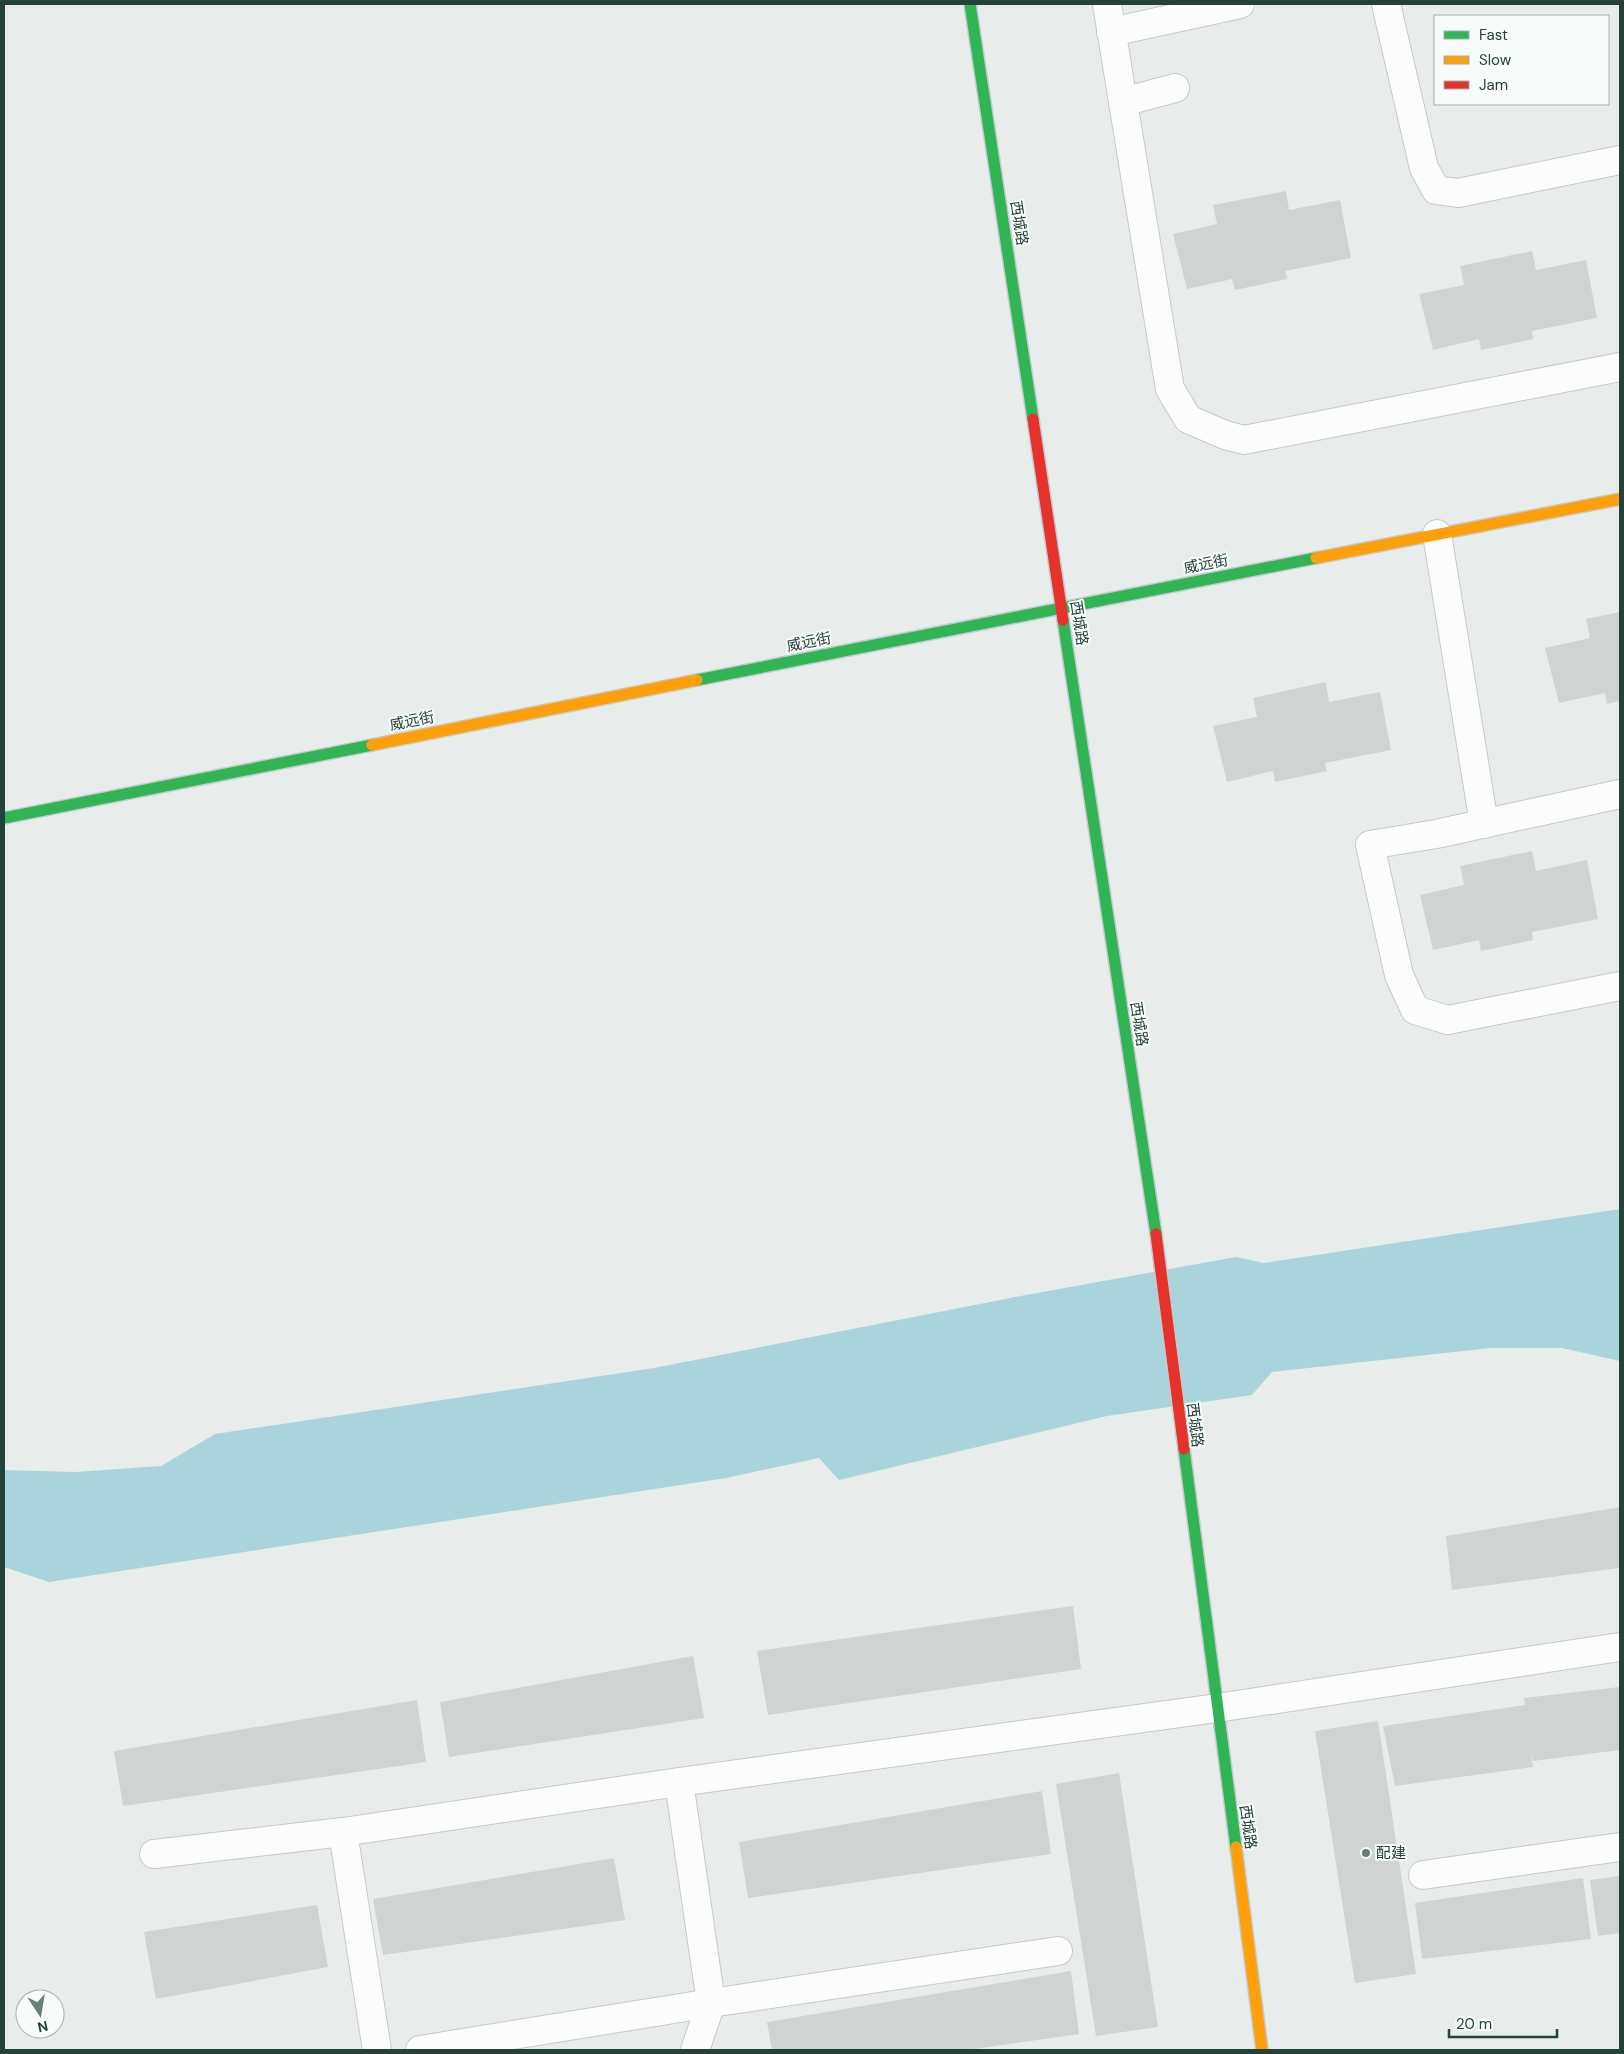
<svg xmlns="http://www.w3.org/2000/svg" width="1624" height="2054" viewBox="0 0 1624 2054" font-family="'DM Sans','Noto Sans SC',sans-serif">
<rect width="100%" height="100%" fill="#e8edeb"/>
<!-- water -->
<polygon fill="#a9d4db" points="1620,1209 1620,1361 1562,1348 1490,1348 1272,1372 1252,1395 1107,1416 839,1480 819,1458 726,1478 49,1582 4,1567 4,1470 75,1472 161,1466 215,1434 654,1368 1026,1295 1236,1257 1264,1263"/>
<!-- building -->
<g fill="#cfd4d2">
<polygon points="1286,191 1289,210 1340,200 1351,258 1285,271 1287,279 1235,290 1232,279 1187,289 1173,234 1217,224 1213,205"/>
<polygon points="1532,251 1536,270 1586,260 1597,318 1532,331 1533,339 1481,350 1479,339 1433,350 1419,294 1464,285 1460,266"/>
<polygon points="1620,612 1620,701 1607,704 1605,693 1559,703 1545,648 1590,638 1586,619"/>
<polygon points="1326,682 1329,702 1380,692 1391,750 1325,763 1327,771 1275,782 1273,771 1227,782 1213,726 1257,717 1253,698"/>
<polygon points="1532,851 1536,871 1587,860 1598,919 1532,932 1533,940 1481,951 1479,940 1433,950 1420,895 1464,885 1460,866"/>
<polygon points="1620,1507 1620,1568 1452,1590 1446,1536"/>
<polygon points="1073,1606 1081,1669 768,1715 757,1651"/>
<polygon points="693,1656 704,1718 449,1757 440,1702"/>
<polygon points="1620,1687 1620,1750 1533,1761 1530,1749 1533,1767 1395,1786 1383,1726 1525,1705 1524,1698"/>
<polygon points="417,1700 426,1762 123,1806 114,1751"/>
<polygon points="1378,1721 1416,1974 1355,1983 1315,1731"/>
<polygon points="1119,1773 1158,2027 1096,2036 1056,1784"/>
<polygon points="1042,1791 1051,1854 748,1898 739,1842"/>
<polygon points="614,1858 625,1920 383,1955 373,1899"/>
<polygon points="1620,1876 1620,1933 1598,1936 1590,1880"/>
<polygon points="1583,1878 1591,1939 1422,1959 1415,1903"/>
<polygon points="317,1905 328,1967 156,1999 144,1932"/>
<polygon points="1071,1971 1079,2034 967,2050 772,2050 767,2022"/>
</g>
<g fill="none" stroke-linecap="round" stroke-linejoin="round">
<defs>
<g id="street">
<polyline points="1107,4 1170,389 1188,419 1225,435 1244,440 1620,367"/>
<polyline points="1386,4 1424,168 1436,190 1458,193 1620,160"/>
<polyline points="1111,32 1240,4"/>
<polyline points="1123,102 1175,88"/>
<polyline points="1437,534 1484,824"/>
<polyline points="1620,794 1436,834 1370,845 1399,975 1415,1010 1448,1020 1620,986"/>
<polyline points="679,1782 711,2003 695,2050"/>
<polyline points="343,1832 377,2050"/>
<polyline points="154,1854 343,1832 679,1782 1217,1708 1620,1647"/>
<polyline points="1423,1875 1620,1847"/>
<polyline points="420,2050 711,2003 1058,1951"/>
</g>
<g id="fast">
<polyline points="970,4 1033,419"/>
<polyline points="1063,620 1156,1234"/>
<polyline points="697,680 1316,558"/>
<polyline points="4,818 372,745"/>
<polyline points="1184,1449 1236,1847"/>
</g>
<g id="slow">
<polyline points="1316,558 1620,499"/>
<polyline points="372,745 697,680"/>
<polyline points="1236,1847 1262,2050"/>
</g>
<g id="jam">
<polyline points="1033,419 1063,620"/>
<polyline points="1156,1234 1184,1449"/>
</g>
</defs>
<!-- street casing -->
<use href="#street" stroke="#c5cac8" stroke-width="30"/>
<!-- fast casing -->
<use href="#fast" stroke="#c3cbc8" stroke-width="14"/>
<!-- slow casing -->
<use href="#slow" stroke="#c3cbc8" stroke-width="14"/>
<!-- jam casing -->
<use href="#jam" stroke="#c3cbc8" stroke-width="14"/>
<!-- street -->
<use href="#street" stroke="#fcfcfc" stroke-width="28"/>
<!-- fast -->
<use href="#fast" stroke="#30b455" stroke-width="11"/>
<!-- slow -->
<use href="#slow" stroke="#ff9f0a" stroke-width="11"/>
<!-- jam -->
<use href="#jam" stroke="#e5322d" stroke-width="11"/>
</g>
<!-- markers -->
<circle fill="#697e78" stroke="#f7fbf9" stroke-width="2" cx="1366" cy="1853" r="5"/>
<g text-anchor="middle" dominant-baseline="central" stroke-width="4" stroke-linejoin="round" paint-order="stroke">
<!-- street labels -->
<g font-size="15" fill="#24423a" stroke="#f7fbf9">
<text transform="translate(1019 223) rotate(81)">西城路</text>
<text transform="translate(1206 564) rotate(-11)">威远街</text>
<text transform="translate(1079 623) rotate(81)">西城路</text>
<text transform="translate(809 642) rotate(-11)">威远街</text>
<text transform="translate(412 721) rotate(-11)">威远街</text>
<text transform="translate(1139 1024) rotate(81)">西城路</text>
<text transform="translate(1195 1425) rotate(83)">西城路</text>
<text transform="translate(1248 1827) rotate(82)">西城路</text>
</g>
<!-- poi labels -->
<g font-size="15" fill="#24423a" stroke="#f7fbf9" text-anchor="start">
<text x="1376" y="1853">配建</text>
</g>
</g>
<!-- border -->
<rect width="1624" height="2054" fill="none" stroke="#24423a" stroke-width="10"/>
<!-- legend -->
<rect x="1434" y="15" width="175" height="90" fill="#f7fbf9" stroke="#a3b1ad"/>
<rect x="1444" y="31" width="25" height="8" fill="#30b455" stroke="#a3b1ad"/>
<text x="1479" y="40" font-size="15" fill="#24423a">Fast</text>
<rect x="1444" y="56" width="25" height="8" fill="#ff9f0a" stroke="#a3b1ad"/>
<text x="1479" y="65" font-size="15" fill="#24423a">Slow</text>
<rect x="1444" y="81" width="25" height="8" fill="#e5322d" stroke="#a3b1ad"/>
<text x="1479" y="90" font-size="15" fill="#24423a">Jam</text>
<!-- north arrow -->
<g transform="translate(40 2014) rotate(168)"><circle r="24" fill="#f7fbf9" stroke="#a3b1ad"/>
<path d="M0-4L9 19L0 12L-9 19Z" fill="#697e78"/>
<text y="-8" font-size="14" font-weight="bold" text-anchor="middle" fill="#24423a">N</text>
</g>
<!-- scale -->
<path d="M1449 2029v8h108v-8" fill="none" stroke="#24423a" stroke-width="2.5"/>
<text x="1456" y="2029" font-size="15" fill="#24423a" stroke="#f7fbf9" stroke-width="4" paint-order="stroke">20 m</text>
</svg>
